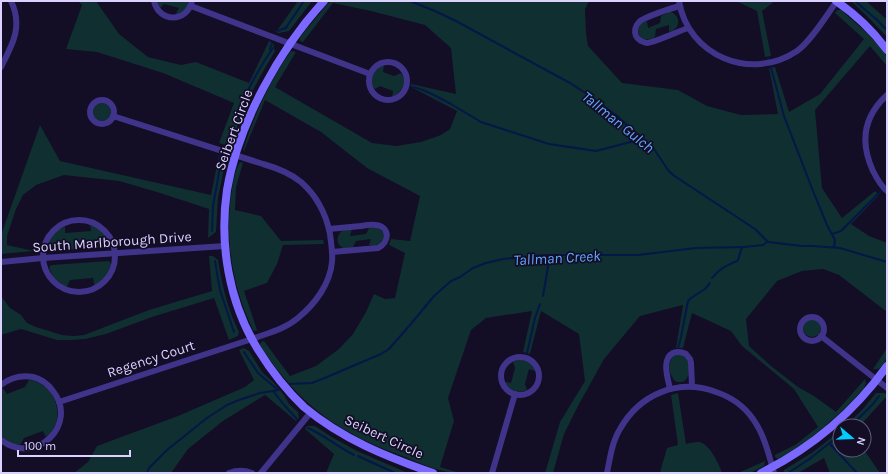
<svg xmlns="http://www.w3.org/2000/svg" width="888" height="474" viewBox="0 0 888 474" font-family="Karla,sans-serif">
<rect width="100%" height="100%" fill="#130d26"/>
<!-- green -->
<g fill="#0f2f31">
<polygon points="78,1 96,1 119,34 148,57 181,65 196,62 249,83 269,41 273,43 275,51 261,75 251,94 242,114 232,141 225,145 219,143 234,103 163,73 97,52 66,49 82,5"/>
<path d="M157 1H189C188 8 183 12 177 14L176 13 179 8 164 4 160 8Z"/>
<polygon points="298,1 312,1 289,31 279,33 276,32"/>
<path d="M330 1H589L585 9 586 33 588 46 622 83 678 90 707 106 741 115 778 114 769 68 775 67 789 112 820 94 864 39 835 13 837 10H841L868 34 880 47 887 57V66L870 46 815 110 822 188 842 218 875 191 879 195 851 224 869 236 887 243V312L839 275 823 269 802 271 777 281 746 319 749 346 771 366 798 387 814 396 836 412 865 379 866 383 864 388 854 399 843 410 824 427 809 439 796 448 778 459 775 457V455L795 445 818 427 794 389 742 346 731 331 692 313 683 348H676L683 305 640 316 604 359 578 406 564 434 553 473H545L560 422 585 381 579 334 541 311 530 354 523 352 532 311 486 318 471 330 448 398 454 421 440 467 460 473C441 473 422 464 405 457 386 450 366 442 349 432 312 412 283 381 260 345L261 342 264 341 290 376 316 366 339 349 353 334 366 312 374 294 385 299 395 298 405 253 389 245 391 239 410 241 420 196 367 168 321 132 265 100 244 151 243 150C254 115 270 81 291 51L296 52 275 87 372 143 396 146 421 142 441 135 450 129 457 111 411 87V84L456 94 451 48 425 25 371 11 333 3 303 42 300 41V38L301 36Z"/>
<polygon points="736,1 775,1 762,11 771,56 765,57 757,11"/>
<polygon points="851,1 866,1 885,18 887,18 887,37 866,15"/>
<path d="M670 12C678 13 681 24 675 29 675 29 670 32 669 32V25L656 29 655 37C645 42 638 39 638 28L640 24 647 21 648 28 660 23 661 16Z"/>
<path d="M382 66H384L383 72 394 76 401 73C409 82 401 93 392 97L393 91 380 86 375 89 373 87C370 78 373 70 382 66Z"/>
<circle cx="102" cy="112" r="9"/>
<polygon points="40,125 60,161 211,195 219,155 221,156 225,163 218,198 216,232 208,238 209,209 160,193 119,181 64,175 36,185 23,195 16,209 7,236 7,245 34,251 1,254 1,235"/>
<path d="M240 162 243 163 236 187 235 210 261 216 281 241 323 240 324 244 283 245 277 264 267 283 244 291 257 330 255 331 253 330C232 286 224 237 232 189 234 180 235 169 240 162Z"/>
<path d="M90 225C100 226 106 235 110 243L109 247 51 251 48 250C46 240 56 229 65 227V233L91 231Z"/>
<path d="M374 227C391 231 384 248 369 245L371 239 356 241 353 247C350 248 346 249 343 248 336 245 336 235 342 231 345 230 348 230 352 229L350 236 366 234 369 228Z"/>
<path d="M209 256H213L218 260C222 285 228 310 239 332L238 336 229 340 214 298 152 317 106 334 85 339 71 340H57L21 329 1 335V296L10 308 21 315 27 323 36 327 62 335 73 336 84 335 149 310 212 291Z"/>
<path d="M109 261 111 264C109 273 103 281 95 285L94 284 93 278 70 280 67 287 65 286 54 278 49 268 50 266 52 265Z"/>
<circle cx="812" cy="328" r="9"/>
<polygon points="244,348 249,351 262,372 274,383 284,395 289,404 298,412 299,418 296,421 265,395 223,421 188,449 171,473 74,473 88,462 97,446 178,416 245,387 254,380 239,350"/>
<path d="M887 348C887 357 885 371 873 369Z"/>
<path d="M674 355C678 355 681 354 684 356 692 362 691 385 678 382 675 381 674 381 673 378 668 372 668 361 674 355Z"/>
<path d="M519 359C526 360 534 363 535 371L529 369 525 384 527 390C518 394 510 391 505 383V382L511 383 515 368 513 362Z"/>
<path d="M29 380C56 382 68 421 46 437L43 431 24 438 20 445C13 445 6 440 1 436V390L3 388 7 394 25 387Z"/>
<path d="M678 393 686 444C690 443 694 442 698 442 709 442 719 464 722 473H660L662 465 667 448 678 445 671 395Z"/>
<polygon points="876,393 885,393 887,396 867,418 859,426 845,426 862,410"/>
<polygon points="307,426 315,426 330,436 357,451 408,473 326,473 334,454 305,429"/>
<polygon points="840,431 840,450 864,450 880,473 830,473 824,458 798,473 784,473 784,470 813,452"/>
<polygon points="765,461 764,466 750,473 738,473"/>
</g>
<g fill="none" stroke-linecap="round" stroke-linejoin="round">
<!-- stream -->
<g stroke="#051747" stroke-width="2">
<polyline points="410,1 435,11 456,21 570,83 590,96 617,116 654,149 668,170 673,175 755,229 768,242 802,246 813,246 840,248 887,262"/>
<polyline points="855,1 876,19 887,30"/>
<polyline points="285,29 304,1"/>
<polyline points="278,31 287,27"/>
<polyline points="271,51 270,49 272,43"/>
<polyline points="768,58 770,66"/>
<polyline points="771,68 784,116 813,191 827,225 835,240 834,247"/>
<polyline points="410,86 423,90 434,95 451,104 481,122 549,144 596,151 642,139"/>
<path d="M235 119C245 95 258 69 273 48"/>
<polyline points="212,231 213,206 219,173 219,162 220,156"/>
<polyline points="832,234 841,231 887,185"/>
<polyline points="215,261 220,290 234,332"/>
<path d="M712 278C720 268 726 266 737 261L738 260 742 247"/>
<polyline points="543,296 550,255"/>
<polyline points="678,348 681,337 688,301 691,298 705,289 710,283"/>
<polyline points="244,352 258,373 278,390"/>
<polyline points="527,353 535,318 540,304"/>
<polyline points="290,384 312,383 327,377 381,354 389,349 410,325 434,296 451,281 460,277 473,268 486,263 503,259 543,255 638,255 696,248 744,247 763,245 767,242"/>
<polyline points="273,391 285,406 297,419"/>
<polyline points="851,426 873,404 879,396"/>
<path d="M308 428C324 435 338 447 354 455"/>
<polyline points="830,444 857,473"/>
<polyline points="358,456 395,473"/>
<polyline points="147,473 149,468 167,450 207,418 227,405 239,400 260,393 279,390"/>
<polyline points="788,473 808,460 840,435"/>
</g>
<!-- street -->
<g stroke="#3f348a" stroke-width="6">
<path d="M154 1C159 23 187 23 192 1"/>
<path d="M679 1C688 56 751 82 797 51 811 41 826 16 837 1"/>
<polyline points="191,6 370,74"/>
<path d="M680 6C672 8 644 17 639 22 635 26 634 32 636 36 638 40 642 42 647 43 654 43 679 31 688 28"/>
<circle cx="388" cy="81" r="19"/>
<path d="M1 67C13 44 23 26 11 1"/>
<path d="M887 95C863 117 860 143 873 171 877 179 881 186 887 191"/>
<circle cx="102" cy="112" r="12"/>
<circle cx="79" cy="256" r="36"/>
<path d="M329 229C339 228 350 227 361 226 366 225 371 224 376 225 390 227 390 242 378 248L332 252"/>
<polyline points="1,262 43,258 225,246"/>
<circle cx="812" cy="329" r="12"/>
<polyline points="821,336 887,388"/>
<circle cx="520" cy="376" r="19"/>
<path d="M1 385C10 378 21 375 33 377 41 379 48 384 53 391 79 424 36 467 1 440"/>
<path d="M670 389C668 379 661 359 673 353 678 351 682 352 686 354L690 359 691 363 692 386"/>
<path d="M59 402 252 339C268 333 285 329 298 318 315 304 330 284 332 262 333 253 331 243 330 234 326 214 317 196 301 182 290 173 277 168 263 164L113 116"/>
<path d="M229 473C237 470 244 470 252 473"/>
<polyline points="261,473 311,412"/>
<polyline points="492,473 515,394"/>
<path d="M607 473C610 458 612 442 620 429 640 394 678 378 716 392 731 397 744 406 753 419 764 434 769 455 774 473"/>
</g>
<!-- secondary -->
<g stroke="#7b69ff" stroke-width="8">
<path d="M324 1C279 50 238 124 227 190 219 244 229 302 257 348 270 369 286 390 304 407 342 439 387 457 433 473"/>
<path d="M836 1C855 14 873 31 887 50"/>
<path d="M761 473C811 448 854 412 887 366"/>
</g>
</g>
<g text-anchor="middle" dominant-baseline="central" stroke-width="3.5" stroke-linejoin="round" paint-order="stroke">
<!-- street labels -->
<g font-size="14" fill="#dbd2ff" stroke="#130d26">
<text transform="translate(234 130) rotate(-70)">Seibert Circle</text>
<text transform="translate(112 242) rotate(-4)">South Marlborough Drive</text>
<text transform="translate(151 359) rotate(-18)">Regency Court</text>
<text transform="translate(384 437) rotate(25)">Seibert Circle</text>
</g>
<!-- water labels -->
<g font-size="15" font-style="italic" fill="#60a7ff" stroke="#130d26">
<text transform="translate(618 122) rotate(39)">Tallman Gulch</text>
<text transform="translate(557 258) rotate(-3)">Tallman Creek</text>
</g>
</g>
<!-- border -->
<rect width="888" height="474" fill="none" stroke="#dbd2ff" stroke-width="4"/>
<!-- north arrow -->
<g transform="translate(852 438) rotate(109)"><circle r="19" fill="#130d26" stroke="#635c7d"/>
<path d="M0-3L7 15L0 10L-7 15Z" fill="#00cdfd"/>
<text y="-6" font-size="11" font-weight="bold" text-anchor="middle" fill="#dbd2ff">N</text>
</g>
<!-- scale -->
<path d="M18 450v6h112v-6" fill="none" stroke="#dbd2ff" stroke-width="2"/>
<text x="24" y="450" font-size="12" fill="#dbd2ff" stroke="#130d26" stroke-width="3" paint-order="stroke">100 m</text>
</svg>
